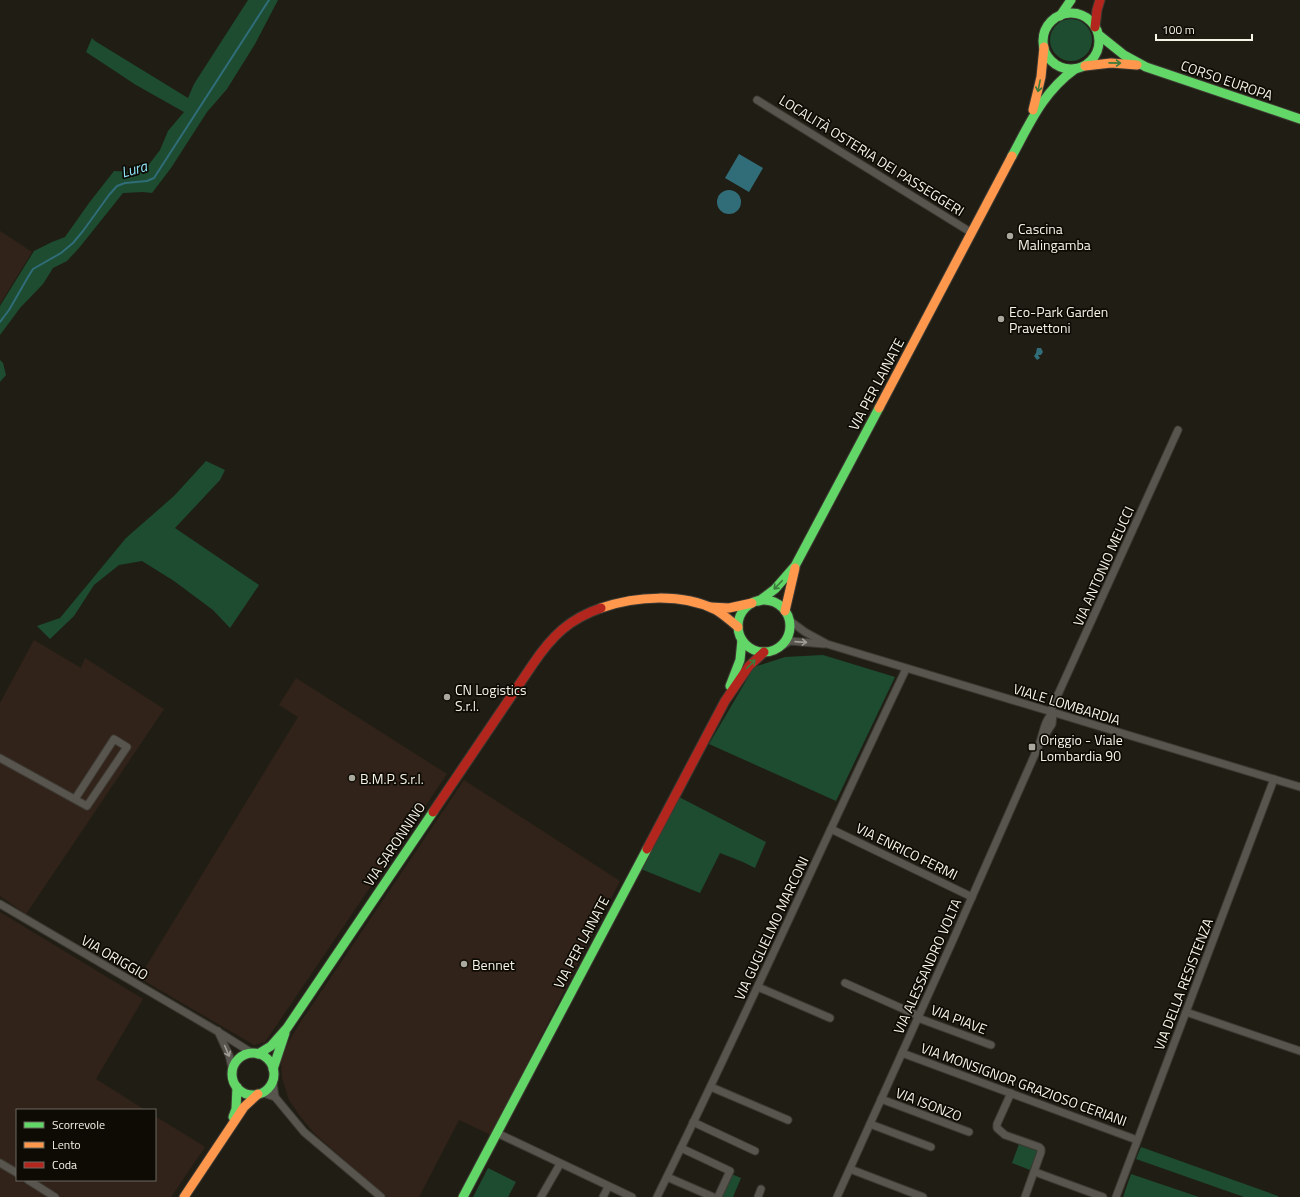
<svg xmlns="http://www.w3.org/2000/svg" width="1300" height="1197" viewBox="0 0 1300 1197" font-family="'Titillium Web',sans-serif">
<rect width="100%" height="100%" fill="#201e14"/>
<!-- industrial -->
<g fill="#32231a">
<polygon points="0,231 32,252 0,304"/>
<polygon points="34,640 81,668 85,658 164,709 26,914 0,896 0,703"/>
<polygon points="296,678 447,774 276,1026 265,1042 254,1045 136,976 144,970 298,717 279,705"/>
<polygon points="464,780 620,881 491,1135 459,1120 419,1197 386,1197 314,1133 300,1116 289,1100 282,1078 281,1061 284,1049 300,1023"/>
<polygon points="0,912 143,999 96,1079 145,1110 17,1110 17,1180 155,1180 155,1116 205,1147 171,1197 0,1197"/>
</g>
<!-- green -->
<g fill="#1d4c31">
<polygon points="248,0 278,0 255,44 227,89 207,112 171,168 152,193 143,192 123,193 79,248 67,261 53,268 43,284 20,308 0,335 0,306 34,251 52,242 65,237 89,203 114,171 136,172 147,167 160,150 168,131 184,112 136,85 86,52 92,38 95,41 188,98 194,84"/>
<circle cx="1071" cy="40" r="21"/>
<polygon points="0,360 3,363 6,375 0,382"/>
<polygon points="206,461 225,470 220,480 175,528 259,585 230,628 213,610 174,581 142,561 119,565 94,585 74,616 50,639 37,626 60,618 126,538 174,496"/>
<polygon points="823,655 895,677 836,801 709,744 754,667 785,657"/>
<polygon points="679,797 766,842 755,868 743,862 720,853 700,893 641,869"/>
<polygon points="1019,1144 1038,1151 1030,1170 1012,1163"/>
<polygon points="1141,1147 1278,1196 1278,1197 1244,1197 1136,1159"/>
<polygon points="488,1168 516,1182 508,1197 473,1197"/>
<polygon points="729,1173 741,1178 733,1197 719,1197"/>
<polygon points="1131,1174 1199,1197 1123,1197"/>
</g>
<!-- water -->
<g fill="#316d79">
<polygon points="739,154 763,168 749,192 725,178"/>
<circle cx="729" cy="202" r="12"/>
<polygon points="1037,348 1041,348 1043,352 1041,355 1038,355 1040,358 1037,360 1034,356 1036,353"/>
</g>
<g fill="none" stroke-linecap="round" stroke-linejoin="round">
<!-- stream -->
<polyline stroke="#316d79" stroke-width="2" points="0,322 9,310 28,277 33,269 61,253 73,243 83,231 109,195 117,186 125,183 147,181 154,178 269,0"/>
<defs>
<g id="street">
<polyline points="757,100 972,233"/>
<polyline points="790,621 805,632 827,644 1300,787"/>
<polyline points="777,649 790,641 824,644"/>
<polyline points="1050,712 1178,430"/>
<polyline points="1045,735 1052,724 1053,713"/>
<polyline points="0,758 87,806 127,747 114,739 75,799"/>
<polyline points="831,829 972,897"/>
<polyline points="0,904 217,1031 252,1053"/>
<polyline points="845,983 919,1016"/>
<polyline points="758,987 830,1018"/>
<polyline points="1186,1012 1300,1051"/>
<polyline points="918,1018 991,1045"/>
<polyline points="218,1031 229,1055 233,1072"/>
<polyline points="902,1053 1137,1140"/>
<polyline points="274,1079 273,1084 275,1097"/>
<polyline points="711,1087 788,1120"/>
<polyline points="263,1093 275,1097 304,1132 381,1197"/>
<polyline points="1011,1093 997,1124 997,1128 1005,1135 1039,1147 1041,1149 1041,1152 1025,1197"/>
<polyline points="881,1099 969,1132"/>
<polyline points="693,1122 755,1151"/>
<polyline points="870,1124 931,1147"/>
<polyline points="497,1133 632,1197"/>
<polyline points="681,1148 730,1171 718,1197"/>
<polyline points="0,1163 17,1173"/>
<polyline points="850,1169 923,1197"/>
<polyline points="1035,1172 1103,1197"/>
<polyline points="667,1177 713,1197"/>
<polyline points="28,1180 55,1197"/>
<polyline points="541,1197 560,1164"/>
<polyline points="603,1197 608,1187"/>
<path d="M657 1197C743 1023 822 845 906 669"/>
<polyline points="758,1197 761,1189"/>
<path d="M837 1197 953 940 1039 745C1043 735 1044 720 1053 713"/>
<polyline points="1116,1197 1274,779"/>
</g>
<g id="fast">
<circle cx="1071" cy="41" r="28"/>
<polyline points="1060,16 1071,0"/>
<polyline points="1099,35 1124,55 1146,67 1300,119"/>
<path d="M1012 156C1030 123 1043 92 1075 69"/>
<circle cx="764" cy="626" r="26"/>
<polyline points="759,601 775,589 795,566 879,408"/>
<polyline points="730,686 740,660 742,640"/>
<circle cx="253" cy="1074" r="21"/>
<polyline points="258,1054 271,1046 287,1028 433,812"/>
<polyline points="273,1069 285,1033"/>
<polyline points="233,1117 236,1109 237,1087"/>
<polyline points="463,1197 647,849"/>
</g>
<g id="slow">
<polyline points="1085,66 1111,63 1137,65"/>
<polyline points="1033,110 1041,77 1044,47"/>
<polyline points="879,408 1012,156"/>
<polyline points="710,607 729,608 752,603"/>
<path d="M601 608C636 596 682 593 716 610 724 615 731 621 738 627"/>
<polyline points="785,611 795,568"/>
<polyline points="184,1197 244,1107 258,1094"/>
</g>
<g id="jam">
<polyline points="1095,27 1097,10 1100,0"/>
<path d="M433 812 533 664C552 636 569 619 601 608"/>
<polyline points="647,849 725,701 749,666 764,652"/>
</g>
</defs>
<!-- street casing -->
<use href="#street" stroke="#3d3a33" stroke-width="9"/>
<!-- fast casing -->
<use href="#fast" stroke="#3d3a33" stroke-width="11"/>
<!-- slow casing -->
<use href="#slow" stroke="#3d3a33" stroke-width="11"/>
<!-- jam casing -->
<use href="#jam" stroke="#3d3a33" stroke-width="11"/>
<!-- street -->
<use href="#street" stroke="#57554e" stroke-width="7"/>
<!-- fast -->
<use href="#fast" stroke="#63d668" stroke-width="9"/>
<!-- slow -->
<use href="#slow" stroke="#ff974d" stroke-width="9"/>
<!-- jam -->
<use href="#jam" stroke="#b3261e" stroke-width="9"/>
</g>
<!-- one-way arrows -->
<defs><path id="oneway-shaft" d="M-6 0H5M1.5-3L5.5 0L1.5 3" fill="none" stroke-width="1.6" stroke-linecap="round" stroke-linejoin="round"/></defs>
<g stroke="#3c7b3b">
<use href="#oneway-shaft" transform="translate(1115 63) rotate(1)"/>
<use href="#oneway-shaft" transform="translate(1039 86) rotate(101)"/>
<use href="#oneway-shaft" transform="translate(778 585) rotate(134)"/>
<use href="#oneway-shaft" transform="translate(751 664) rotate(-46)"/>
</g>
<g stroke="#9f9c93">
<use href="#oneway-shaft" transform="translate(801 642) rotate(4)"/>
<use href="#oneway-shaft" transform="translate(227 1051) rotate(67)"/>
</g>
<!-- markers -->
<g fill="#aba89d" stroke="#0d0b04" stroke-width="1.5">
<circle cx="1010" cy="236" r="4"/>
<circle cx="1001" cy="319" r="4"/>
<circle cx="447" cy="697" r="4"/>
<rect x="1028" y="743" width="8" height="8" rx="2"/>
<circle cx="352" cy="778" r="4"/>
<circle cx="464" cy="964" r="4"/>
</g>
<g text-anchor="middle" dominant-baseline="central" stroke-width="3.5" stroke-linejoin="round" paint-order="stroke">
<!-- street labels -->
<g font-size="14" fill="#f6f3e7" stroke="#0d0b04">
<text transform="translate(1227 80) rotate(19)">CORSO EUROPA</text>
<text transform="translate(872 155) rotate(32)">LOCALITÀ OSTERIA DEI PASSEGGERI</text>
<text transform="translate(876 384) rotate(-62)">VIA PER LAINATE</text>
<text transform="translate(1103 566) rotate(-66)">VIA ANTONIO MEUCCI</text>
<text transform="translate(1067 704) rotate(17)">VIALE LOMBARDIA</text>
<text transform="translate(394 844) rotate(-56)">VIA SARONNINO</text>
<text transform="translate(907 851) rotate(26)">VIA ENRICO FERMI</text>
<text transform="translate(771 928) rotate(-65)">VIA GUGLIELMO MARCONI</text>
<text transform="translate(581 942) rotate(-62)">VIA PER LAINATE</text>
<text transform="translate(115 957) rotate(30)">VIA ORIGGIO</text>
<text transform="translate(927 966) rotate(-66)">VIA ALESSANDRO VOLTA</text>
<text transform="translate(1183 984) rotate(-69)">VIA DELLA RESISTENZA</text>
<text transform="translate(959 1019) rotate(21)">VIA PIAVE</text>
<text transform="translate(1024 1084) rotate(20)">VIA MONSIGNOR GRAZIOSO CERIANI</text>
<text transform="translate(929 1104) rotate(21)">VIA ISONZO</text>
</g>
<!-- poi labels -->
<g font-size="14" fill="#f6f3e7" stroke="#0d0b04" text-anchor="start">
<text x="1018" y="228">Cascina<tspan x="1018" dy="16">Malingamba</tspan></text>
<text x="1009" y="311">Eco-Park Garden<tspan x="1009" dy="16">Pravettoni</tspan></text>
<text x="455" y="689">CN Logistics<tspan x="455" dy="16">S.r.l.</tspan></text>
<text x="1040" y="739">Origgio - Viale<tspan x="1040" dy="16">Lombardia 90</tspan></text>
<text x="360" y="778">B.M.P. S.r.l.</text>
<text x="472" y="964">Bennet</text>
</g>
<!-- water labels -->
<g font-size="15" font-style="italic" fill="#8de4f7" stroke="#0d0b04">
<text transform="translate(134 169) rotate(-16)">Lura</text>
</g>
</g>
<!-- legend -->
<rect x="16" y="1109" width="140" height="72" fill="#0d0b04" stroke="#6a685f"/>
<rect x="24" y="1122" width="20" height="6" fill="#63d668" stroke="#6a685f"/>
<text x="52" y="1129" font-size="12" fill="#f6f3e7">Scorrevole</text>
<rect x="24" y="1142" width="20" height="6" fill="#ff974d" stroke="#6a685f"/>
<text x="52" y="1149" font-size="12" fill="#f6f3e7">Lento</text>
<rect x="24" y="1162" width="20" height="6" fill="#b3261e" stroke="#6a685f"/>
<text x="52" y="1169" font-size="12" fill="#f6f3e7">Coda</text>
<!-- scale -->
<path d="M1156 34v6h96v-6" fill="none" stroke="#f6f3e7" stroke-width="2"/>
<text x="1162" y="34" font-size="12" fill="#f6f3e7" stroke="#0d0b04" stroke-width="3" paint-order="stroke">100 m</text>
</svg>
